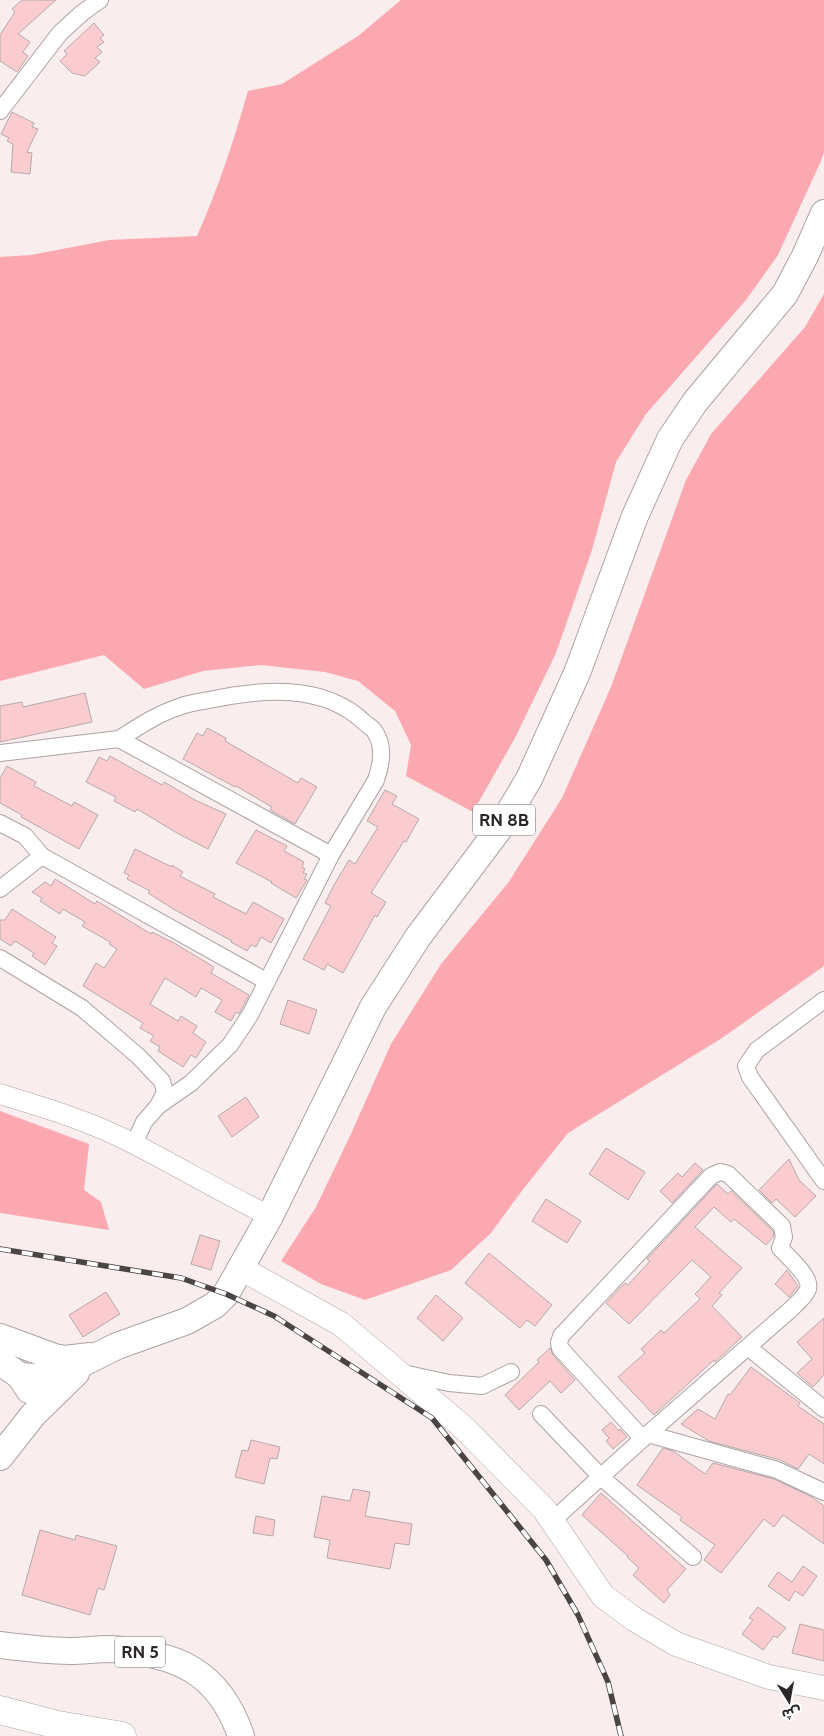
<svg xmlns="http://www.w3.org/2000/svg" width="824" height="1736" viewBox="0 0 824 1736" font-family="Cabin,'Noto Sans Arabic',sans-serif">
<rect width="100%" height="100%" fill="#faedee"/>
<!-- green -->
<g fill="#fba8b0">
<path d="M401 0H824V152L821 161 778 255 746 300 646 414 616 462 592 550 556 653 515 738 473 812 406 776 411 745 395 711 358 681 325 672 261 665 203 671 144 689 104 655 0 681V257L31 255 109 240 197 236C218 189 234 140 248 91L282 84 358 36Z"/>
<polygon points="824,294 824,966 722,1038 568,1133 521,1192 491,1233 451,1270 365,1300 321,1284 281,1261 316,1207 350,1136 391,1044 441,964 508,883 562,798 611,687 686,480 711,434 805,327"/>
<polygon points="0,1111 89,1144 84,1190 101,1202 109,1230 0,1213"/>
</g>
<!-- building -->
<g fill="#facccf" stroke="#b6aaab">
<polygon points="22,0 56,0 18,34 30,42 23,52 28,56 17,72 0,61 0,35 15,12 12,9"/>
<polygon points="94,23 104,35 100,38 104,42 97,47 102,52 95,58 100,62 85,76 72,73 60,61 67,54 64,51"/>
<polygon points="12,112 34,123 32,127 38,129 27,152 32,153 30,174 11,172 13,144 7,141 9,138 1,134"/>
<polygon points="85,693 92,722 0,742 0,706 22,702 23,707"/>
<polygon points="207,728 226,738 225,741 298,783 301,778 317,787 295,824 270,810 272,807 236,786 235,787 183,759 197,733 203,736"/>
<polygon points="110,756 162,785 164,782 195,800 226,814 208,849 177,833 137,809 135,812 114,801 116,797 86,782 99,757 107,761"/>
<polygon points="7,766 36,782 34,786 72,806 74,802 98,815 79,849 21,817 22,815 0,803 0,778"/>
<polygon points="385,790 397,796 392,804 419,819 406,842 404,841 371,893 386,902 377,917 375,915 343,973 327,964 324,970 303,959 331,906 325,903 334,885 349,860 355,864 378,827 367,821"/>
<polygon points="256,830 287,846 284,851 304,862 302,867 305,869 303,873 307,874 304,879 307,880 296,898 271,883 272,882 236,863"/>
<polygon points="135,849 172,867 172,865 183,872 180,876 215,894 213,897 246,914 253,902 284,919 271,943 261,937 256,947 251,945 247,951 231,942 232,941 175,910 148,893 150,891 127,879 129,875 124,873"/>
<polygon points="55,879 95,904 97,901 151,934 152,932 174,943 214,967 211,973 249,995 239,1014 236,1012 231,1021 215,1012 222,1000 201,988 196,997 165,978 150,1004 178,1021 181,1016 197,1026 193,1033 206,1042 196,1058 191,1055 183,1067 158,1051 160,1047 150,1041 154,1036 140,1028 143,1023 83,986 96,963 104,968 117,949 109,944 110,942 82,926 85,922 63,909 60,914 40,901 42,898 32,892 45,882 51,886"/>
<polygon points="12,909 56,937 52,943 57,946 45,965 32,956 34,953 15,941 11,946 0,939 0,920 5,920"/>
<polygon points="288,1000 317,1010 309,1034 280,1024"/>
<polygon points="246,1097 259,1117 232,1137 218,1116"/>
<polygon points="606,1148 645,1172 628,1200 589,1174"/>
<polygon points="789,1159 799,1180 816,1196 795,1217 776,1199 772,1203 759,1190"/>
<polygon points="695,1163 703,1170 672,1203 660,1191 678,1173 682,1177"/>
<polygon points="717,1184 728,1194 731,1191 773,1231 774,1236 766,1245 734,1219 731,1222 714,1207 695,1227 742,1268 719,1293 722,1295 712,1306 742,1337 715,1362 714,1360 654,1415 618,1377 645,1353 641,1349 661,1330 664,1333 700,1299 695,1294 711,1277 692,1260 629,1324 606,1303 625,1283 628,1285 650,1261 647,1259"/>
<polygon points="546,1199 581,1221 567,1243 532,1221"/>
<polygon points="200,1235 220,1241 211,1270 191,1264"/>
<polygon points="489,1253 552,1305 535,1326 527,1320 520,1328 465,1283"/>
<polygon points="787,1270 798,1286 789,1297 775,1284"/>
<polygon points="106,1292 120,1314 83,1337 69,1315"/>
<polygon points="436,1295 463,1318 443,1341 417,1318"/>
<polygon points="824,1318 824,1375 813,1387 797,1373 812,1359 797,1342"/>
<polygon points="550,1348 553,1355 575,1380 561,1393 550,1381 519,1410 505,1395 539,1362 537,1360"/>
<polygon points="751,1367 800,1403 798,1406 824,1424 824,1464 809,1454 798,1469 780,1460 709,1441 681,1424 698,1409 715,1419 728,1394 730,1395"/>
<polygon points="611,1422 619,1431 620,1429 627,1437 613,1449 606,1441 609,1438 602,1430"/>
<polygon points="251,1440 280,1447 277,1459 270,1458 264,1484 235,1477 242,1450 248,1451"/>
<polygon points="663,1448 673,1451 705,1474 713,1463 774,1479 812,1497 824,1506 824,1544 783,1515 774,1527 764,1519 721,1573 704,1560 715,1545 680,1520 682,1517 637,1485"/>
<polygon points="353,1489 370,1492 365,1516 412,1524 409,1545 395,1543 390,1569 327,1558 330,1540 314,1537 322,1496 350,1501"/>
<polygon points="601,1493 686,1569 667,1590 670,1595 664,1603 633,1575 639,1568 627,1557 628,1556 582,1515"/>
<polygon points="256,1516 275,1520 273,1536 253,1533"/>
<polygon points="40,1530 75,1540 76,1535 117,1546 104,1590 98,1588 90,1615 22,1595"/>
<polygon points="803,1566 817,1576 803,1596 795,1591 789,1601 768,1586 778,1572 792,1582"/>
<polygon points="758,1607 786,1628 777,1638 774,1636 763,1650 742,1634 753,1620 749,1618"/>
<polygon points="800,1624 824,1630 824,1661 792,1653"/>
</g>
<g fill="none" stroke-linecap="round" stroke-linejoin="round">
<defs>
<g id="minor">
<polyline points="0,111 60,33 82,13 100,0"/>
<path d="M119 739C138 727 157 714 179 707 188 703 199 702 209 700 260 689 323 683 364 722 367 725 373 728 375 732 385 747 381 765 376 780L331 855 250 1015 230 1045 191 1083 158 1106"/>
<polyline points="0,753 119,739 331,855"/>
<polyline points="0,823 25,836 42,856 266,981"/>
<polyline points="0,889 42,856"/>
<polyline points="0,958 82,1008 138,1056 162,1081 165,1092 158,1106 144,1122 134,1144"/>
<polyline points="824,1000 757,1050 746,1066 750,1077 824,1181"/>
<polyline points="748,1347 824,1409"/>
<polyline points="403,1373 449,1383 482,1386 511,1372"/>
<polyline points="541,1414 601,1477 693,1557"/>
<polyline points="648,1434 777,1470 824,1492"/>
<path d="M552 1521 648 1434 790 1310C796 1304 805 1297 808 1289 812 1277 788 1257 780 1248L784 1237 782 1226 728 1174 720 1172 711 1176 561 1336 559 1343 560 1348 643 1439"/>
</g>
<path id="tertiary" d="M0 1094C46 1108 93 1122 136 1145 181 1168 224 1194 270 1216"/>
<polyline id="secondary" points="242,1269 341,1324 463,1427 544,1509 603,1596 634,1619 676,1644 769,1677 824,1688"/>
<g id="primary">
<polyline points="0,1337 54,1357 65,1359 90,1356"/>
<polyline points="0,1362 20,1376 29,1390"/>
<polyline points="20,1376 46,1378 61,1374 117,1346 187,1321 215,1305 226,1294 270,1216 373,1007 418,937 499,829 529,779 577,673 635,516 670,439 695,402 785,294 805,256 824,213"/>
<polyline points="0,1457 33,1415 76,1373"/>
<path d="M0 1645C23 1648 46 1651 69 1651 83 1651 97 1649 111 1649 176 1653 219 1671 241 1736"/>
</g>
<polyline id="motorway" points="0,1710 58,1725 122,1736"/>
</defs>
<!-- minor casing -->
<use href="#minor" stroke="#ada2a2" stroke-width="18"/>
<!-- tertiary casing -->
<use href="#tertiary" stroke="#ada2a2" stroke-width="21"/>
<!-- secondary casing -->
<use href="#secondary" stroke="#ada2a2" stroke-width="25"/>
<!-- primary casing -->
<use href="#primary" stroke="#ada2a2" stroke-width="28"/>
<!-- motorway casing -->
<use href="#motorway" stroke="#ada2a2" stroke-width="29"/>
<!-- minor -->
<use href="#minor" stroke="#fff" stroke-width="16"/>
<!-- tertiary -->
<use href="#tertiary" stroke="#fff" stroke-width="20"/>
<!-- secondary -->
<use href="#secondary" stroke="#fff" stroke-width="24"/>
<!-- primary -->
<use href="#primary" stroke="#fff" stroke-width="26"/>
<!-- motorway -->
<use href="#motorway" stroke="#fff" stroke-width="28"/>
<defs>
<polyline id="rail" points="0,1249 181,1278 226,1294 274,1316 432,1418 546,1560 578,1615 608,1682 621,1736"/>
</defs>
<!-- rail casing -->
<use href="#rail" stroke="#4a4444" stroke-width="5.5"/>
<!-- rail -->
<use href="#rail" stroke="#fefefe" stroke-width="4" stroke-dasharray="11" stroke-linecap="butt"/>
</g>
<g text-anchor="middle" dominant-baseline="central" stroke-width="4" stroke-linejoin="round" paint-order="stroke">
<!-- shield labels -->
<g fill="#fefefe" stroke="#6a6868" stroke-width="1">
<rect x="473" y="804.5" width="62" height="31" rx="4"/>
<rect x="115" y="1636.5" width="50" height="31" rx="4"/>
</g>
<g font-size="18" font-weight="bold" fill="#2b2727">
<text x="504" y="820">RN 8B</text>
<text x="140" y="1652">RN 5</text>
</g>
</g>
<!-- north arrow -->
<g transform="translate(789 1701) rotate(169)" stroke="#fefefe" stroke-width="4" paint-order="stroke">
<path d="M0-4L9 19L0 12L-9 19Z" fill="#2b2727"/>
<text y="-8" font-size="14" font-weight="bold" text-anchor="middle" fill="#2b2727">ش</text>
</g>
</svg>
